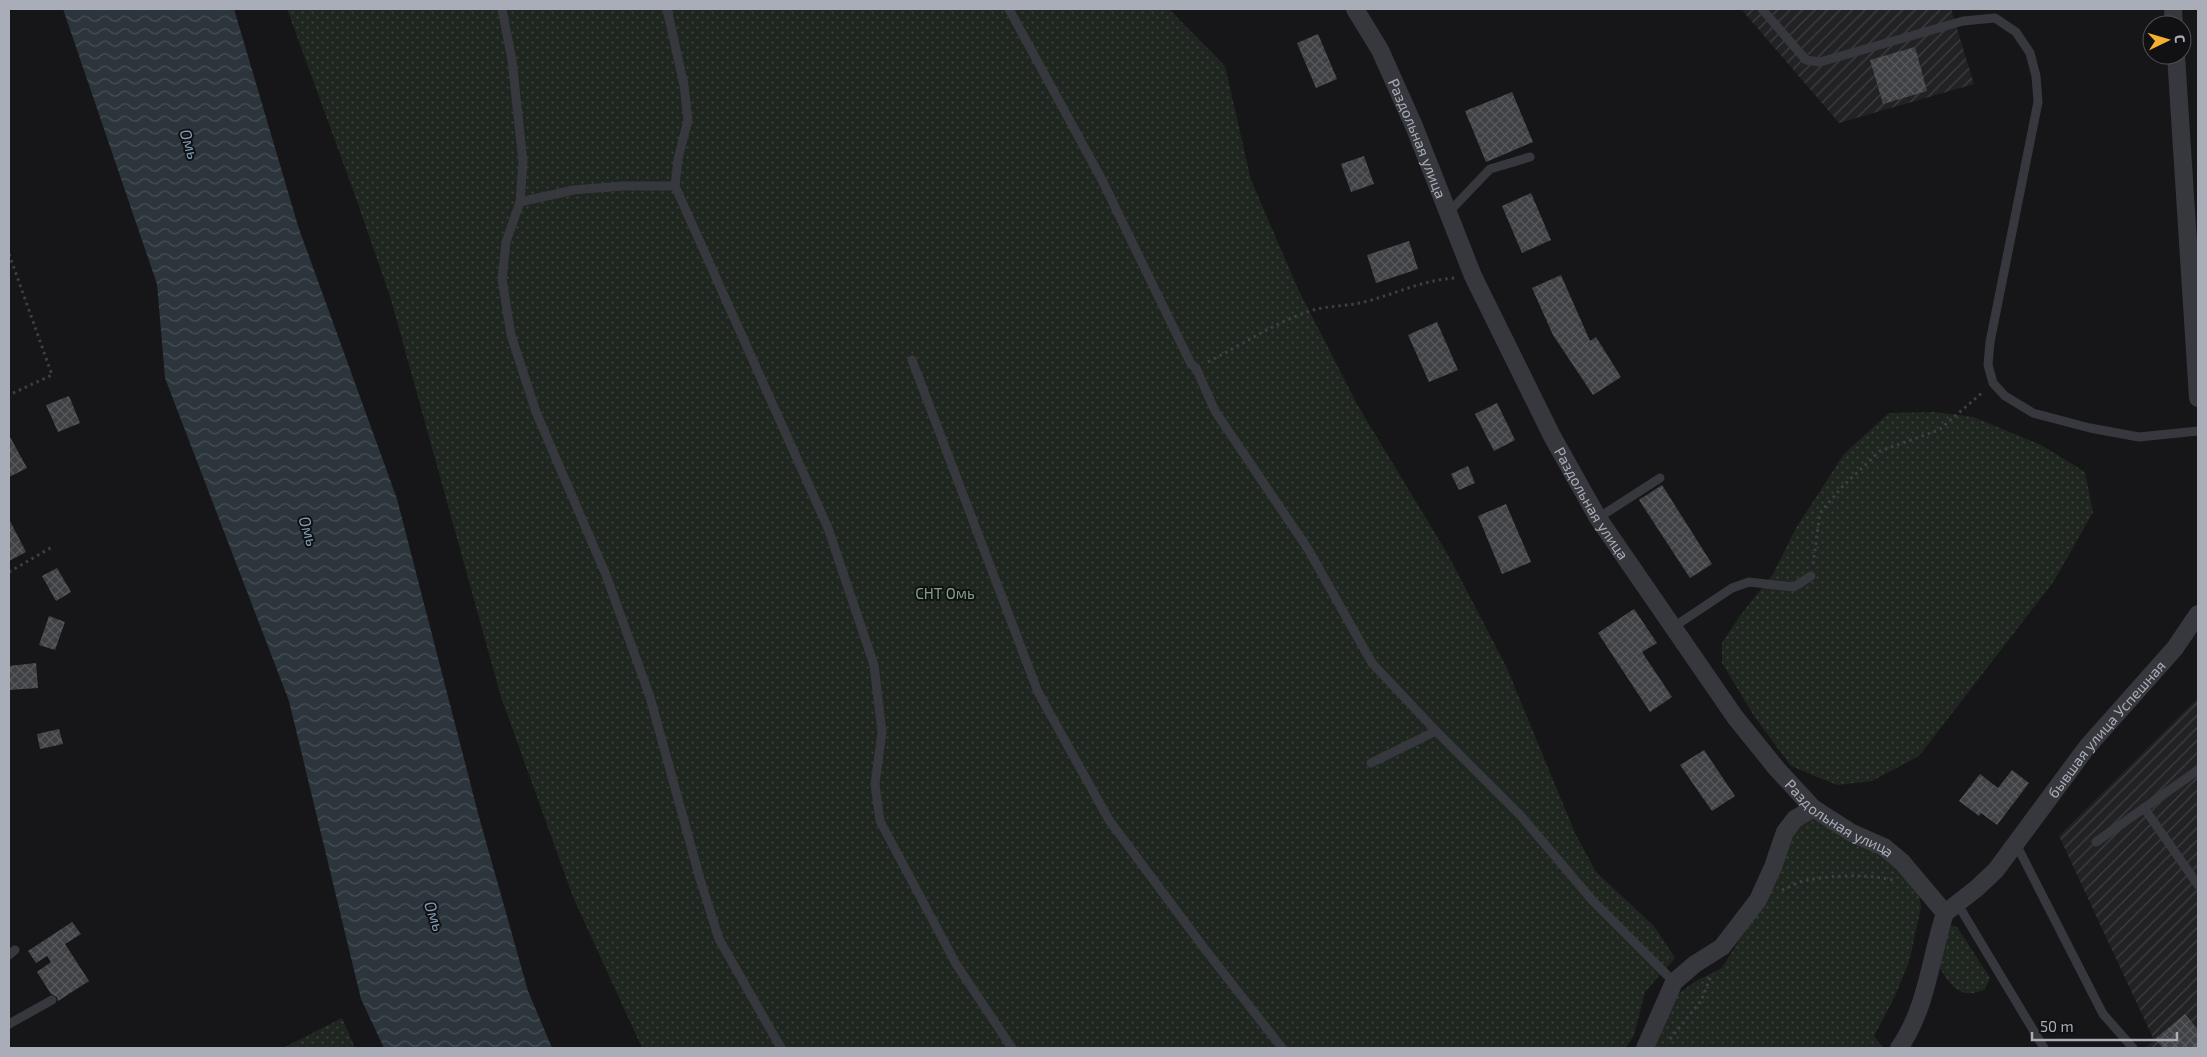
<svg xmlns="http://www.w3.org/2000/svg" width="2207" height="1057" viewBox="0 0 2207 1057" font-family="'Exo 2',sans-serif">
<defs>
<pattern id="industrial-furrows" width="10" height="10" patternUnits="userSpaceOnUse" patternTransform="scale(1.25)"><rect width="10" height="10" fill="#222225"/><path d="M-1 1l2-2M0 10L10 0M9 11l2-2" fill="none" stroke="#3f3f43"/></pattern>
<pattern id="grass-dots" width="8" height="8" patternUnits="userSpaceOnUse" patternTransform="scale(1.25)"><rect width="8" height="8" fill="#1e261f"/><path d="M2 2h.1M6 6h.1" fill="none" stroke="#3c433d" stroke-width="1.8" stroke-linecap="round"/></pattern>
<pattern id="water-waves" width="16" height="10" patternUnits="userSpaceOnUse" patternTransform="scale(1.25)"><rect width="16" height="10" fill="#2c353c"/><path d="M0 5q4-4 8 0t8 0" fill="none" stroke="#485056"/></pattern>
<pattern id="building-cross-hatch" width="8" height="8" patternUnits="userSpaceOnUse" patternTransform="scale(1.25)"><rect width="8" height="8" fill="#404145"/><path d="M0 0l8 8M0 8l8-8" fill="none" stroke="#595a5e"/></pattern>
</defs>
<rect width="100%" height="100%" fill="#161618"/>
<!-- industrial -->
<g fill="url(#industrial-furrows)">
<polygon points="1741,9 1951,9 1974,84 1839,123"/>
<polygon points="2198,698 2198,1048 2145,1048 2154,1040 2059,836"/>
</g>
<!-- grass -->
<g fill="url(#grass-dots)">
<polygon points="287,9 1169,9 1225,66 1251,180 1298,289 1358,406 1447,553 1506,666 1575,833 1596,872 1654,926 1675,958 1645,992 1634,1035 1626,1048 642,1048 573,897 501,697 390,296 353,190"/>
<polygon points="1934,412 1973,417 2041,445 2085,472 2093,512 2054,581 1919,756 1872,781 1837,785 1791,766 1754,716 1722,663 1722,643 1739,617 1773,574 1796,528 1844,454 1889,413"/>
<polygon points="1815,817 1888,857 1919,895 1921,907 1909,962 1894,998 1874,1036 1883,1047 1655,1048 1678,994 1696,981 1722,968 1756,913 1787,843 1805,820"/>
<path d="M1948 924 1957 927 1990 978 1985 989C1961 1001 1950 986 1938 965Z"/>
<polygon points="342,1018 355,1048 283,1048"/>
</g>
<!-- water -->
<polygon fill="url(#water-waves)" points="63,9 234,9 298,226 397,499 479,817 528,991 552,1048 384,1048 361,999 289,701 165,378 157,284"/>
<!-- building -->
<g fill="url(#building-cross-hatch)">
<polygon points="1318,34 1337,79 1316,88 1297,43"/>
<polygon points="1915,47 1927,91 1883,104 1870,60"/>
<polygon points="1512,92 1533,142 1486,162 1465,111"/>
<polygon points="1364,156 1374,184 1351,192 1341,164"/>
<polygon points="1531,193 1551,240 1522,253 1502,206"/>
<polygon points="1409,241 1418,269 1376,283 1367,255"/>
<polygon points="1561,275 1590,341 1596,337 1621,377 1593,395 1553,335 1532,288"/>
<polygon points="1437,322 1458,370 1429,382 1408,335"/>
<polygon points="69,396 80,423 58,432 46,405"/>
<polygon points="1497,403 1515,440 1494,451 1475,414"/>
<polygon points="9,435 27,468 9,477"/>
<polygon points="1468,466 1475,483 1459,490 1451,474"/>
<polygon points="1662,485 1712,564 1690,578 1639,500"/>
<polygon points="1506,504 1531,562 1502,574 1478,516"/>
<polygon points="9,519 26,552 9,561"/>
<polygon points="57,568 71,592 56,601 42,576"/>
<polygon points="1634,609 1657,643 1642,652 1672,697 1650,712 1598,633"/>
<polygon points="49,616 65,622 55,650 39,645"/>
<polygon points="36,663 38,688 9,690 9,666"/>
<polygon points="59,729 63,744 40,749 37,734"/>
<polygon points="1704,750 1735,796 1712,811 1680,765"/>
<polygon points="2012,770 2029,783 1997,825 1981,813 1979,816 1959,801 1980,774 1998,788"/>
<polygon points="72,922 81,934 65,944 89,981 58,1001 57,997 51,994 37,972 51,962 47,956 36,963 28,951"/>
<polygon points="2185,1014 2198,1030 2198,1048 2163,1048 2155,1039"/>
</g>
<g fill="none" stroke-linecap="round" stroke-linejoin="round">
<!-- path -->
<g stroke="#3d3f44" stroke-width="3" stroke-dasharray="2.5 4" stroke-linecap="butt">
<polyline points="9,254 52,375 9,395"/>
<path d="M1208 362C1241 345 1273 324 1307 312 1326 305 1345 307 1364 302 1396 294 1422 280 1455 278"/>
<polyline points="1813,564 1820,513 1843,486 1880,451 1939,430 1983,392"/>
<polyline points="9,572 52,547"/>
<path d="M1782 890C1790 887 1799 881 1808 880 1834 875 1867 874 1893 880"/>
<polyline points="1670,1039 1701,1001 1711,976"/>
</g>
<!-- lane -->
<g stroke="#37383d" stroke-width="9">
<polyline points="502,9 512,60 523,162 520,202 506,242 502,279 511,335 536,412 606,575 650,697 700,879 719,939 781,1048"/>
<polyline points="667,9 684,85 688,120 678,159 675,186 828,528 874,665 882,732 875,784 880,821 956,964 1012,1048"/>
<polyline points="1009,9 1102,180 1191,364 1196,368 1215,411 1308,549 1372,663 1436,731 1521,816 1592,900 1674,982"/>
<polyline points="1762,9 1806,60 1820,62 1963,21 1995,18 2016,32 2030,53 2036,76 2038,102 1990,342 1988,365 1993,383 2005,396 2033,413 2090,428 2139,437 2198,431"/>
<polyline points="520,202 573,190 623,186 675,186"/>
<polyline points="1449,212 1490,169 1530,157"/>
<polyline points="912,360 1038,692 1109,820 1204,948 1282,1048"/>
<polyline points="1598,518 1660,478"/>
<polyline points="1672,628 1732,588 1749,582 1794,587 1811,576"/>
<polyline points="1371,763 1436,731"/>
<polyline points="2144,808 2198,885"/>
<polyline points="2096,842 2198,770"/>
<polyline points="2016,844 2103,1014 2133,1048"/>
<polyline points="1957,903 2044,1048"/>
<polyline points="9,955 15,950"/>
<polyline points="9,1024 52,1000"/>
</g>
<!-- street -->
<g stroke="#37383d" stroke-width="18">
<path id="s1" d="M1355 9 1380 50 1414 126 1473 276 1552 436 1598 518 1735 717 1777 769 1813 808 1852 833 1884 847 1902 862 1945 913"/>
<polyline points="2173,9 2174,25"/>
<polyline points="2176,55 2198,398"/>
<path id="s2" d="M1945 913 1977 888 1996 870 2087 747 2175 648 2198 614"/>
<polyline points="1645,1048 1674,982 1695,964 1722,947 1758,900 1773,867 1785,832 1795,819 1813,808"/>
<path d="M1899 1048C1927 1008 1930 959 1945 913"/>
</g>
</g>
<g text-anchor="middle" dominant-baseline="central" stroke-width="4" stroke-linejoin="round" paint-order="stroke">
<!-- street labels -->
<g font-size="15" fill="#a8adb8" stroke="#111113">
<text stroke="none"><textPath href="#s1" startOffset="144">Раздольная улица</textPath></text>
<text stroke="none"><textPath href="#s1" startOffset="549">Раздольная улица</textPath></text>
<text stroke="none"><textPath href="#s2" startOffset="246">бывшая улица Успешная</textPath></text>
<text stroke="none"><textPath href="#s1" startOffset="954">Раздольная улица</textPath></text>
</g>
<!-- park labels -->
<g font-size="15" fill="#7fa381" stroke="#111113">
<text x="945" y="593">СНТ Омь</text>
</g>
<!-- water labels -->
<g font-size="16" font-style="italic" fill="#7f9bb3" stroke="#111113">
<text transform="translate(190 144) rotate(73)">Омь</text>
<text transform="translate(309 531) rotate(73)">Омь</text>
<text transform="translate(435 916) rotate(71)">Омь</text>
</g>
</g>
<!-- border -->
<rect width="2207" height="1057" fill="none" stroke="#a8adb8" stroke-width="20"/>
<!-- north arrow -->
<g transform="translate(2167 40) rotate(85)"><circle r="24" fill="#111113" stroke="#4d4f55"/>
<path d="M0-4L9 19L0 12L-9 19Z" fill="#f2b134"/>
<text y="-8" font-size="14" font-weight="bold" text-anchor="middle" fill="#a8adb8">С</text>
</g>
<!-- scale -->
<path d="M2032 1032v8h145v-8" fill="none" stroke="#a8adb8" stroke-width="2.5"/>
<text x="2040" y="1032" font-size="15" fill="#a8adb8" stroke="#111113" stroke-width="4" paint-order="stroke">50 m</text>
</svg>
